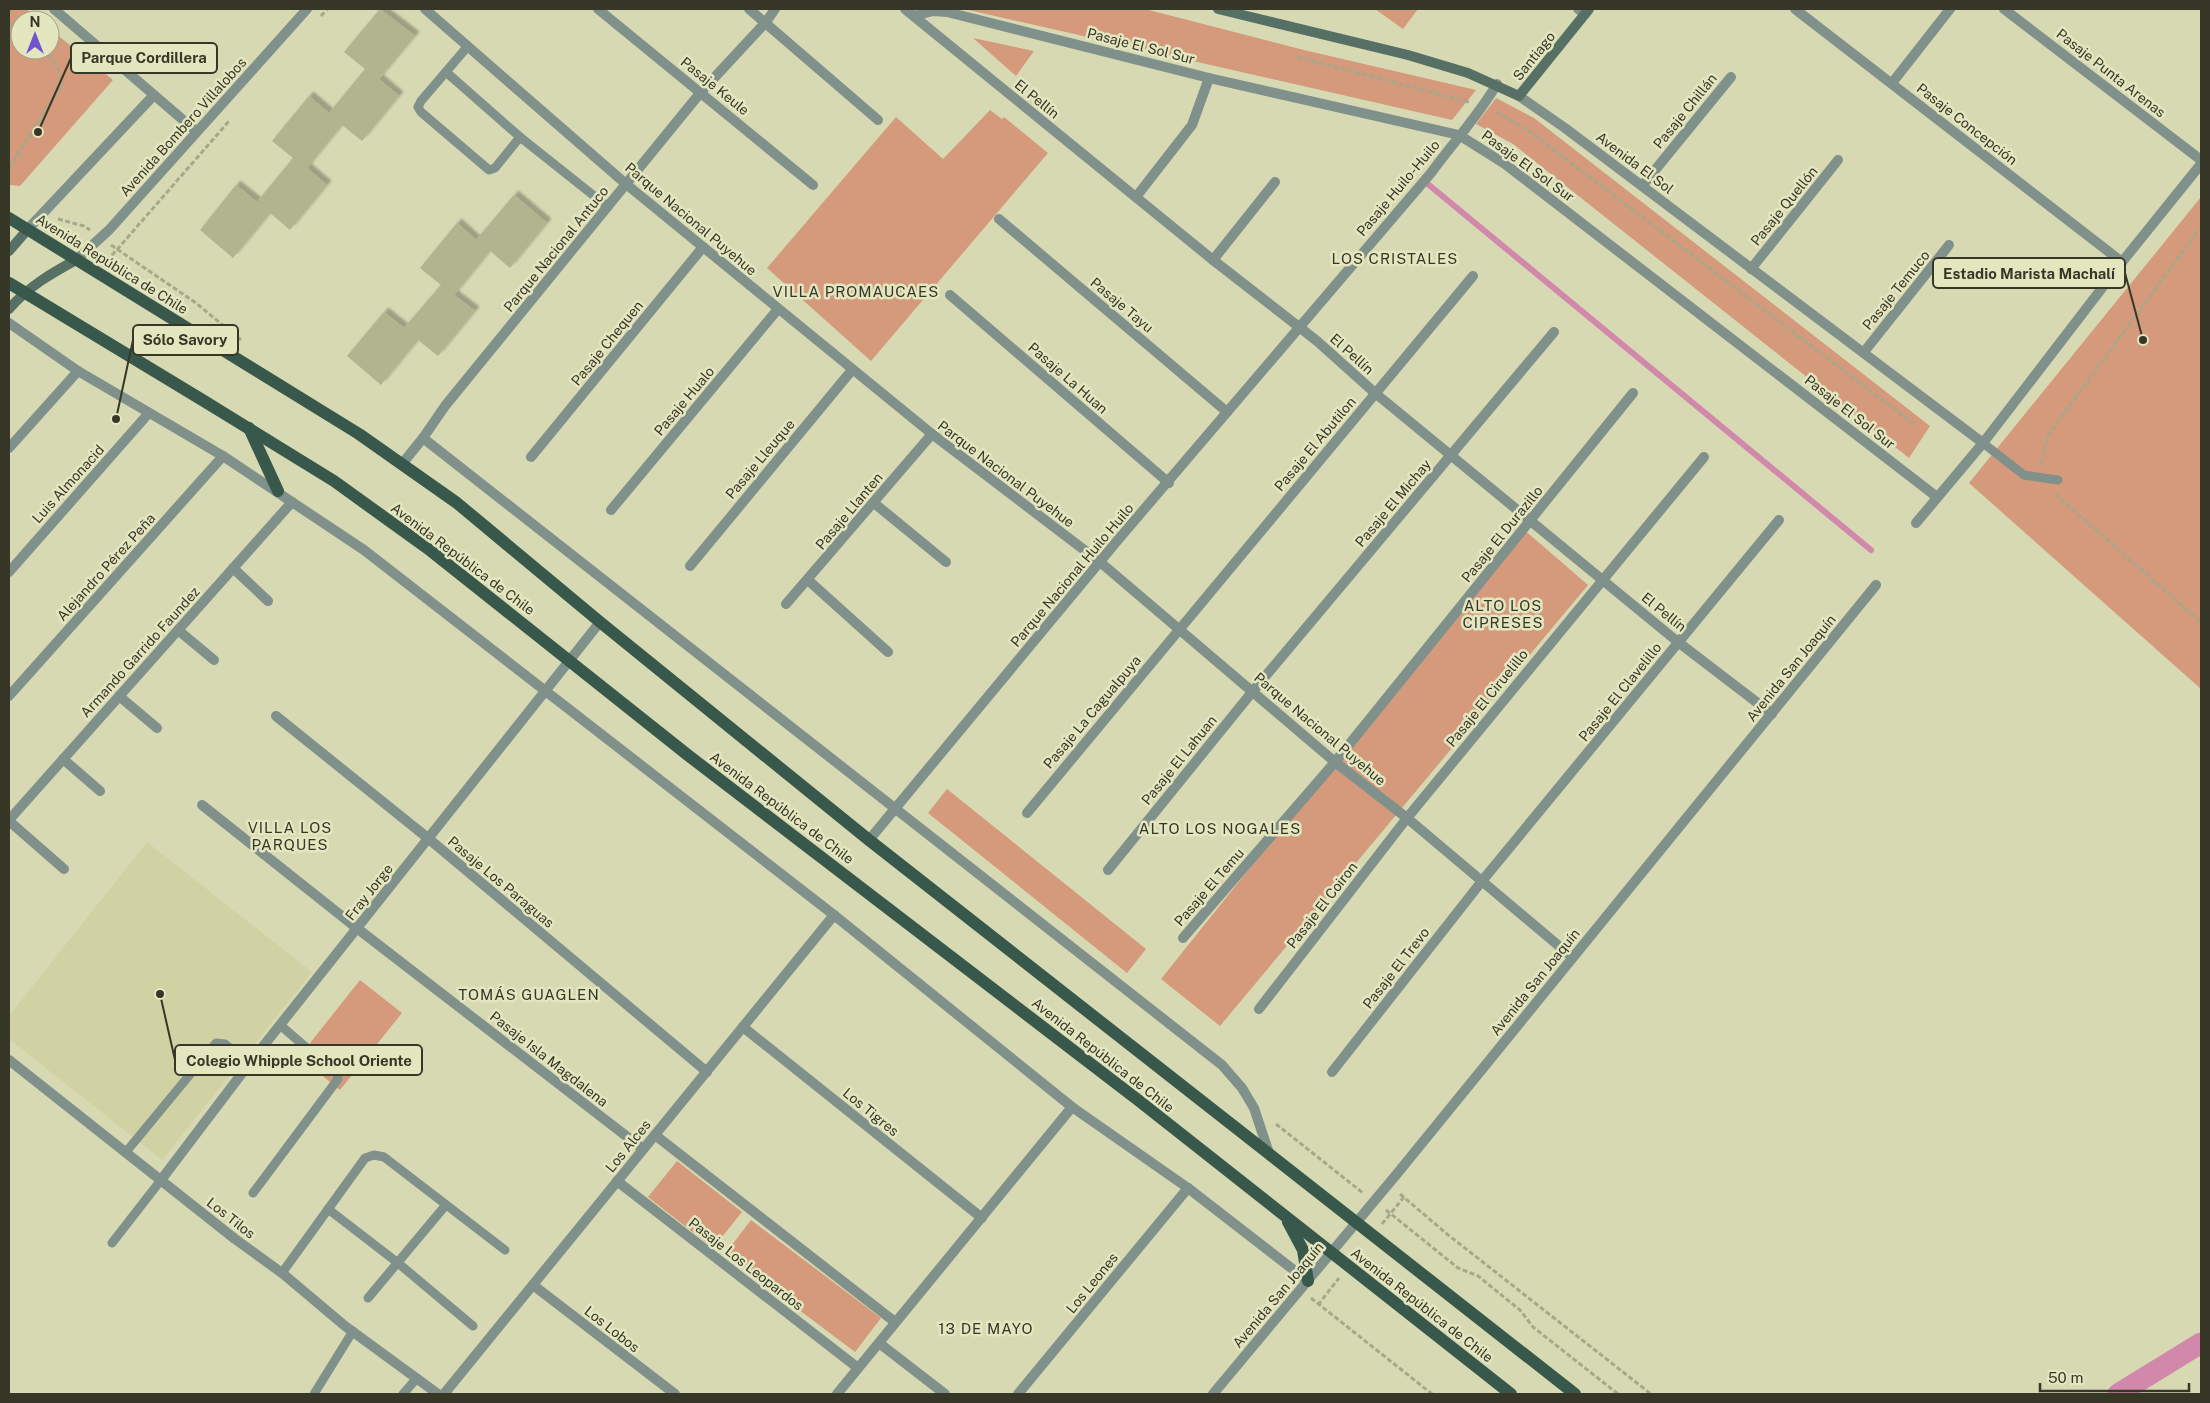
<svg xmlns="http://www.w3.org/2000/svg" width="2210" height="1403" viewBox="0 0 2210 1403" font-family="'Public Sans',sans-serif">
<defs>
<filter id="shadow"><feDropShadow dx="4.5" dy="-4.5" stdDeviation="1" flood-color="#0004"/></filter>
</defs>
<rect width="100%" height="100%" fill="#d7d9b3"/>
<!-- built -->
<polygon fill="#d0d2a4" points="147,842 312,972 162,1160 9,1039 9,1016"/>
<!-- green -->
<g fill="#d59a7b">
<polygon points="9,9 26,9 39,20 20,20 20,50 50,50 50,29 113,80 20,186 9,185"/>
<polygon points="964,9 1145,9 1304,50 1476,90 1452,120"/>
<polygon points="1375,9 1418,9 1403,29"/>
<polygon points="973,38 1034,51 1016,76"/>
<polygon points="1496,98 1534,118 1930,426 1909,458 1513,144 1476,124"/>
<polygon points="990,110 1002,119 1004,117 1048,153 871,361 767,268 896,117 943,159"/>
<polygon points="2201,197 2201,689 1969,483"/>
<polygon points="1522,528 1588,585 1220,1026 1161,979"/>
<polygon points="947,789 1146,949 1127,973 928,813"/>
<polygon points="360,980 402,1013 340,1090 299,1057"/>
<polygon points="677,1161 742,1212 713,1248 648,1197"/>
<polygon points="751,1220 881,1318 855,1352 725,1254"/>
</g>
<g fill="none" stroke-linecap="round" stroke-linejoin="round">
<!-- stream -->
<polyline stroke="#d188ab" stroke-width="6" points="1429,185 1871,550"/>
<!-- canal -->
<polyline stroke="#d188ab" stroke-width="21" points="2118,1394 2201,1343"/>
</g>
<!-- building -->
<g fill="#b2b38f" filter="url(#shadow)">
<polygon points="380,9 415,36 379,79 399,96 362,141 342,125 307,168 327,185 290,230 270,213 233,258 200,230 236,185 257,202 293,158 272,141 309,96 329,113 365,69 344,52"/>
<polygon points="514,195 547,223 510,268 490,251 454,295 475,311 438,356 418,340 381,385 347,356 384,312 404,328 441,285 420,268 457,223 476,240"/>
</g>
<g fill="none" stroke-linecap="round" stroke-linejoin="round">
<!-- path -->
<g stroke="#a6a889" stroke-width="3" stroke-dasharray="5 2.5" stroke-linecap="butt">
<polyline points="321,16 327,9"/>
<polyline points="9,23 20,32"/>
<polyline points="1297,57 1469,102"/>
<polyline points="1496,112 1528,130 1914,424"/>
<path d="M9 168 63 83C60 68 54 60 42 50"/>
<polyline points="58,219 84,226 90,230"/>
<polyline points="111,245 196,303 241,340"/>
<polyline points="107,261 230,120"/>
<polyline points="2041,465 2048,435 2201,227"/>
<polyline points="2055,494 2201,622"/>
<polyline points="1276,1124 1363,1193"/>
<polyline points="1400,1194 1447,1234 1651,1394"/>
<polyline points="1386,1210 1458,1268 1478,1276 1520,1310 1533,1327 1618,1394"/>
<polyline points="1382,1224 1404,1197"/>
<polyline points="1311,1298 1432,1394"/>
<polyline points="1318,1305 1339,1278"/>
</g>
<!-- lane -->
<g stroke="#7f918a" stroke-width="9">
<polyline points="468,46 421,101 418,107 421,112 489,170 495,168 520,137 608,207"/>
<polyline points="446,72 520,137"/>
<polyline points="1983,443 2024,475 2058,480"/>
<polyline points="126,1152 216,1043 225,1044 249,1064"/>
<polyline points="253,1193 338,1079 337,1074 280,1025"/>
<polyline points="328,1209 398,1263 473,1326"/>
<polyline points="112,1243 161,1180"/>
<polyline points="282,1273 365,1158 374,1155 384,1157 505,1250"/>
<polyline points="368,1298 445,1206"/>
<polyline points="314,1394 353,1331"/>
<polyline points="403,1394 417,1378"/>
</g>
<!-- street -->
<g stroke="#7f918a" stroke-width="10">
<polyline points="54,9 196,131"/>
<polyline points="425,9 626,184 932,434 1100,562 1335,762 1407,818 1572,957"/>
<polyline points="598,9 813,185"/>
<polyline points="749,9 878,120"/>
<polyline points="905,9 1213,260 1317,341 1375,393 1678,642 1772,714"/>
<polyline points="1578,9 1585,14"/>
<polyline points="1795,9 2122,262"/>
<polyline points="2004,9 2201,160"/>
<polyline points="914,16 933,11 947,12 1209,78 1459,135 1505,164 1937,497"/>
<polyline points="1892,83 1950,9"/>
<polyline points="1519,96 1565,128 1983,443"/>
<polyline points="1642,186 1731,77"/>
<polyline points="1136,197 1192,125 1209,78"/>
<polyline points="999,219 1227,412"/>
<polyline points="28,229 153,96"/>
<polyline points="76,260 109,230 307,9"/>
<polyline points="1213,260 1275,182"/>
<polyline points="1751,269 1838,160"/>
<polyline points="950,295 1169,483"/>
<polyline points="9,323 78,371 223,456 364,550 834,915 1072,1107 1188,1188 1308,1281"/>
<polyline points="1864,352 1949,245"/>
<polyline points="423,438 1222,1065 1242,1088 1254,1108 1270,1156"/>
<polyline points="9,448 78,371"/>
<polyline points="531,457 703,247"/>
<polyline points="402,464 423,438 445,406 701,92 766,22 775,9"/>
<polyline points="874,503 946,562"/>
<polyline points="611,510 778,309"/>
<polyline points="1916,523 1983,443 2122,262 2201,164"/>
<polyline points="690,566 852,370"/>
<polyline points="233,568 268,601"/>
<polyline points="9,572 148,414"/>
<polyline points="809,581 888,652"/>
<polyline points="786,604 932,434"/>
<polyline points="178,630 214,660"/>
<polyline points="9,696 223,456"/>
<polyline points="119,696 157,728"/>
<polyline points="276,716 429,839 707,1072"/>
<polyline points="63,759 100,791"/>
<polyline points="202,805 358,929 643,1149"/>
<polyline points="1027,813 1473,276"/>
<polyline points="9,820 292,502"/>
<polyline points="9,821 64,869"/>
<path d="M869 840 1117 541 1431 173C1453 143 1478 116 1497 84"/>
<polyline points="1108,870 1253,691 1554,332"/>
<polyline points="1183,938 1335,762 1633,393"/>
<polyline points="1259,1009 1407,818 1704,457"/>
<polyline points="743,1027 982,1218"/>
<polyline points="9,1060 235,1239 282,1273 345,1326 438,1394"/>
<polyline points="1332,1072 1482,881 1779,520"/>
<polyline points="655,1135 895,1322"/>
<polyline points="161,1180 249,1064 600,622"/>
<polyline points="617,1181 858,1368"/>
<polyline points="533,1285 675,1394"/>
<polyline points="879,1343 945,1394"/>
<polyline points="444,1394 834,915"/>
<polyline points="837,1394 1072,1107"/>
<polyline points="1018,1394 1188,1188"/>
<polyline points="1213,1394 1396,1175 1876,585"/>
</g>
<!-- secondary -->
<g stroke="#567066" stroke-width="10">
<polyline points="1218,9 1408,55 1468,73 1519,96 1589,9"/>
<polyline points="9,251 28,229"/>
<path d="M9 309C28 287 50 274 76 260"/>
</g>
<!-- primary -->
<g stroke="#38584c" stroke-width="12">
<polyline points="9,218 359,434 457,503 600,622 869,840 1575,1394"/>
<polyline points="9,283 204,401 334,481 431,551 689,756 1138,1100 1511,1394"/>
<polyline points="249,428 278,491"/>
<polyline points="1288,1222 1303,1250 1308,1281"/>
</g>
</g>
<g text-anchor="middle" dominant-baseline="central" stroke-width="5" stroke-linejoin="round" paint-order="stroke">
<!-- street labels -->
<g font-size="14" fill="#373728" stroke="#e4e6c0">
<text transform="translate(1141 46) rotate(14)">Pasaje El Sol Sur</text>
<text transform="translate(1534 56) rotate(-51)">Santiago</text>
<text transform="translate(2111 73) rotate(38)">Pasaje Punta Arenas</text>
<text transform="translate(715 86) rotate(39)">Pasaje Keule</text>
<text transform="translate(1037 99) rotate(39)">El Pellín</text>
<text transform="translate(1685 111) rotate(-51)">Pasaje Chillán</text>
<text transform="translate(1967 124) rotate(38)">Pasaje Concepción</text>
<text transform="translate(183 127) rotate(-48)">Avenida Bombero Villalobos</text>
<text transform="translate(1635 163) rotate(37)">Avenida El Sol</text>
<text transform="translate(1528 166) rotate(36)">Pasaje El Sol Sur</text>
<text transform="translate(1398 188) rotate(-50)">Pasaje Huilo-Huilo</text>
<text transform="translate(1784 206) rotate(-51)">Pasaje Quellón</text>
<text transform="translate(691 219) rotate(40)">Parque Nacional Puyehue</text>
<text transform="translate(556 249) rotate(-51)">Parque Nacional Antuco</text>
<text transform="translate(112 264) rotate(32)">Avenida República de Chile</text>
<text transform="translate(1896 290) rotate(-51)">Pasaje Temuco</text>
<text transform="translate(1122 305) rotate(40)">Pasaje Tayu</text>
<text transform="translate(607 343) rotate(-51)">Pasaje Chequen</text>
<text transform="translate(1352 354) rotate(42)">El Pellín</text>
<text transform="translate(1068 378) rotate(41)">Pasaje La Huan</text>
<text transform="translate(684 401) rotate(-50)">Pasaje Hualo</text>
<text transform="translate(1850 412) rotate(38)">Pasaje El Sol Sur</text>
<text transform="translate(1315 444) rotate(-50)">Pasaje El Abutilon</text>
<text transform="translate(760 459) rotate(-50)">Pasaje Lleuque</text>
<text transform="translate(1006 474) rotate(37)">Parque Nacional Puyehue</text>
<text transform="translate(68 484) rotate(-48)">Luis Almonacid</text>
<text transform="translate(1393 503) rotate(-50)">Pasaje El Michay</text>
<text transform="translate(849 511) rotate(-50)">Pasaje Llanten</text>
<text transform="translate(1502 534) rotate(-51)">Pasaje El Durazillo</text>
<text transform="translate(463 559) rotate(37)">Avenida República de Chile</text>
<text transform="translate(106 567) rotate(-48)">Alejandro Pérez Peña</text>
<text transform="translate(1072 575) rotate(-50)">Parque Nacional Huilo Huilo</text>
<text transform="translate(1664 612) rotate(39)">El Pellín</text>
<text transform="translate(140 652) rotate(-48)">Armando Garrido Faundez</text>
<text transform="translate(1791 668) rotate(-51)">Avenida San Joaquín</text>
<text transform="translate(1620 692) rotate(-51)">Pasaje El Clavelillo</text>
<text transform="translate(1487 698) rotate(-51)">Pasaje El Ciruelillo</text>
<text transform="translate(1092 712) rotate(-50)">Pasaje La Cagualpuya</text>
<text transform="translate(1320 729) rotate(40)">Parque Nacional Puyehue</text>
<text transform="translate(1179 760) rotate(-51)">Pasaje El Lahuan</text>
<text transform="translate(782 808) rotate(37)">Avenida República de Chile</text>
<text transform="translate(501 882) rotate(40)">Pasaje Los Paraguas</text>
<text transform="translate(1209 887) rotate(-49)">Pasaje El Temu</text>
<text transform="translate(369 892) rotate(-52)">Fray Jorge</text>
<text transform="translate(1322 905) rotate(-52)">Pasaje El Coiron</text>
<text transform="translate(1396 968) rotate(-52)">Pasaje El Trevo</text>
<text transform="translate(1535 982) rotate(-51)">Avenida San Joaquín</text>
<text transform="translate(1103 1055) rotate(38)">Avenida República de Chile</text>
<text transform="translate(549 1059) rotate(38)">Pasaje Isla Magdalena</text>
<text transform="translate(871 1112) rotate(39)">Los Tigres</text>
<text transform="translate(628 1146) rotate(-51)">Los Alces</text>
<text transform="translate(231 1218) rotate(38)">Los Tilos</text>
<text transform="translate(746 1264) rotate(38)">Pasaje Los Leopardos</text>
<text transform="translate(1092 1283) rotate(-51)">Los Leones</text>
<text transform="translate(1278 1295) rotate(-50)">Avenida San Joaquín</text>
<text transform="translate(1422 1305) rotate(38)">Avenida República de Chile</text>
<text transform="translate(612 1329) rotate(38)">Los Lobos</text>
</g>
<!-- neighbourhood labels -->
<g font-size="15" letter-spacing="1" fill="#373728" stroke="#e4e6c0">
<text x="1395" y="258">LOS CRISTALES</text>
<text x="856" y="291">VILLA PROMAUCAES</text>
<text x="1503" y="605">ALTO LOS<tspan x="1503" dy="17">CIPRESES</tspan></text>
<text x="290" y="827">VILLA LOS<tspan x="290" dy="17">PARQUES</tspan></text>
<text x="1220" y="828">ALTO LOS NOGALES</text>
<text x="529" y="994">TOMÁS GUAGLEN</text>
<text x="986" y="1328">13 DE MAYO</text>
</g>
</g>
<!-- callouts -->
<path fill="none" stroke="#373728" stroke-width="2" d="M38 132L71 58M2143 340L2125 273M116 419L133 340M160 994L175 1060"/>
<g fill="#373728" stroke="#e4e6c0" stroke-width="2">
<circle cx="38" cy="132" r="5"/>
<circle cx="2143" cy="340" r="5"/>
<circle cx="116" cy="419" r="5"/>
<circle cx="160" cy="994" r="5"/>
</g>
<g fill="#e4e6c0" stroke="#373728" stroke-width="2">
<rect x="71" y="43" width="146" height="30" rx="5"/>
<rect x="1933" y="258" width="192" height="30" rx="5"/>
<rect x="133" y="325" width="105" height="30" rx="5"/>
<rect x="175" y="1045" width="247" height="30" rx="5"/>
</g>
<g font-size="15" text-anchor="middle" font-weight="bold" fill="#373728">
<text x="144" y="63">Parque Cordillera</text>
<text x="2029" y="279">Estadio Marista Machalí</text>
<text x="185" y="345">Sólo Savory</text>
<text x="299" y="1066">Colegio Whipple School Oriente</text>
</g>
<!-- border -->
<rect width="2210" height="1403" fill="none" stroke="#373728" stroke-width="20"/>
<!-- north arrow -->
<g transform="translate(35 35)"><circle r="24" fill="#e4e6c0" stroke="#9fa083"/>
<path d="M0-4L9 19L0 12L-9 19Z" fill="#7054ce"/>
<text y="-8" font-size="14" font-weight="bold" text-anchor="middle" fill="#373728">N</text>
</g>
<!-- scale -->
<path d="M2040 1383v8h149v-8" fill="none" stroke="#373728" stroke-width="2.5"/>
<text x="2048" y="1383" font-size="15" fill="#373728" stroke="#e4e6c0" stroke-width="4" paint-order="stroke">50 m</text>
</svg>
